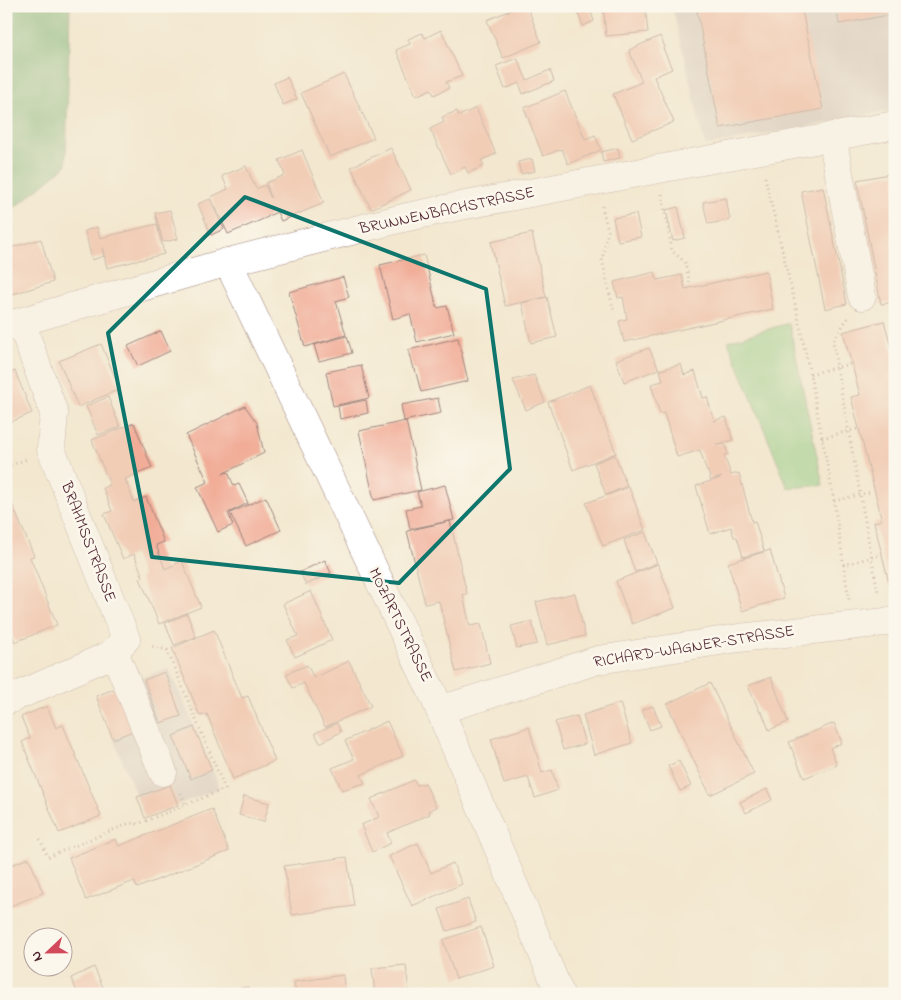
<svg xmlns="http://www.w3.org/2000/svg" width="901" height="1000" viewBox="0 0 901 1000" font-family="'Indie Flower',sans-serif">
<rect width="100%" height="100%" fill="#fbf7ec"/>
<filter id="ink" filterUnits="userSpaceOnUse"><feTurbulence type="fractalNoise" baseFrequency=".02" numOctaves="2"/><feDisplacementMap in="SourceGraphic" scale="10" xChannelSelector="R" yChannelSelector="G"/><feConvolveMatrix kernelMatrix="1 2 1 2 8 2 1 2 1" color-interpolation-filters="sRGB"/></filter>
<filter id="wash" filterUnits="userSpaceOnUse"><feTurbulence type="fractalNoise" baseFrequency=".0096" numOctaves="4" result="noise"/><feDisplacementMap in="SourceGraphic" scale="20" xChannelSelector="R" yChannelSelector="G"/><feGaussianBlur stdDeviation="1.12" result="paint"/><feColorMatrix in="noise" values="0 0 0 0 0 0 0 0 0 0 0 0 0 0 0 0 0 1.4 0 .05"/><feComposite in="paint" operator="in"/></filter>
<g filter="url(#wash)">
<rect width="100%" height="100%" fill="#f3e8cf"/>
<!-- industrial -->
<g fill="#cec1ba">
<polygon points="672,6 895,6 895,110 705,146"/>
<polygon points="169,667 220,788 145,818 96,696"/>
</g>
<!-- green -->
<polygon fill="#8bcb82" stroke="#6a7556" points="789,323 823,485 788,488 728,341"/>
<!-- forest -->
<polygon fill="#70af70" stroke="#5d674e" points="6,6 70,6 66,166 6,215"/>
<g id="blocks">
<!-- building -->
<g fill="#f1ad98">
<polygon points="521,6 527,6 541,42 503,58 487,20"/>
<polygon points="575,6 589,6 594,21 583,26"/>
<polygon points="603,6 645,6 648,32 606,36"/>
<polygon points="696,6 801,6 823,109 720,128"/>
<polygon points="836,6 895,6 895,14 839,24"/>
<polygon points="441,30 462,76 446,82 449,88 434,95 431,89 416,96 396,50 410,44 408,39 422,33 425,38"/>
<polygon points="660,36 665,47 663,48 672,69 654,77 674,122 632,139 613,94 642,82 629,50"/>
<polygon points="517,58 527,80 550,70 554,81 523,94 519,83 505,89 496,66"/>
<polygon points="344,74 374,138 330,157 301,93"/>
<polygon points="287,77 297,99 283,105 274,83"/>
<polygon points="565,91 585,139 595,135 601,150 568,164 562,149 543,156 524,108"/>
<polygon points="476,108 496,154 481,160 484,166 468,173 465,167 451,174 430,129 444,122 442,117 457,111 459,116"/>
<polygon points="391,148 411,190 371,209 351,167"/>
<polygon points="618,148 620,158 603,162 601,152"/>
<polygon points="302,150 324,203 281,221 277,212 268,216 268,217 228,234 211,197 228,189 222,176 246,166 256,189 265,185 271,198 266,183 285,175 279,160"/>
<polygon points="532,159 535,171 521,174 518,162"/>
<polygon points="895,173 895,302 881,304 857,180"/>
<polygon points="823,187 847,304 825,309 801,191"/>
<polygon points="726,198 730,220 708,224 703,202"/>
<polygon points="210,199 224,229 211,235 198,204"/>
<polygon points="678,207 685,238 673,241 666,210"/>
<polygon points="170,210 178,239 163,242 155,213"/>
<polygon points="636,214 641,237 618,241 613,218"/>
<polygon points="157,224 164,254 107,268 102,247 104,256 92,260 85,231 97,227 100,238"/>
<polygon points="532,233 546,297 505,306 491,242"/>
<polygon points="41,239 53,282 6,296 6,249"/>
<polygon points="424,255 437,308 447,306 454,333 417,342 410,314 393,319 380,265"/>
<polygon points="766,271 773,309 624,342 619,321 627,319 623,297 618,298 614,282 655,272 657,280 682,275 685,289"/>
<polygon points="343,277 349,297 336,301 346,335 305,347 289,292"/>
<polygon points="547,297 557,337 531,343 522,303"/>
<polygon points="884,321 895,361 895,386 891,387 895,402 895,586 890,587 874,522 882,520 851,397 860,395 843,332"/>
<polygon points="161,331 170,351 138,366 128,346"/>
<polygon points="347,336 352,353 319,361 314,345"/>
<polygon points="458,338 468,381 421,392 415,369 413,369 408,350"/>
<polygon points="101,344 120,389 78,407 59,361"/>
<polygon points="649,348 659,369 624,382 616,360"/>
<polygon points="681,364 684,375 695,371 703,398 707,397 714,421 726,417 733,440 716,445 725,444 728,454 724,455 731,475 739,473 752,522 755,521 764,551 743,557 737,537 734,537 731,527 710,534 696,486 722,477 711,481 708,471 707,472 700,450 677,457 664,413 660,414 651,384 663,381 660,370"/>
<polygon points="361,365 369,398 333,406 326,372"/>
<polygon points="15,371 32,413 6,424 6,375"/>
<polygon points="534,375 545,402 526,410 513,380"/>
<polygon points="590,385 616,453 573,470 548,402"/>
<polygon points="108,397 120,427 98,435 86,406"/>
<polygon points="438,398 441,413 404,421 401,405"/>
<polygon points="366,400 368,413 340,419 338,406"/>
<polygon points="245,406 257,423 264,453 222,474 228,472 234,486 239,484 248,503 228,513 233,525 218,532 197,487 208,482 186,435"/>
<polygon points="406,421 421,490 374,500 359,431"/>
<polygon points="134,423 152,468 125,479 134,502 146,497 164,542 156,545 165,569 182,561 201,607 159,624 140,578 143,577 134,554 123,559 104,514 112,511 103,488 110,485 92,440"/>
<polygon points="615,455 627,486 606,495 594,463"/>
<polygon points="445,485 454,520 410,529 406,509 421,506 417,492"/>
<polygon points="629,487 645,530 603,546 586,503"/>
<polygon points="6,490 34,556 30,557 57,625 15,642 6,621"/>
<polygon points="266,497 281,530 246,546 230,513"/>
<polygon points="450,521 467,594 463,595 470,626 481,624 490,663 456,672 439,601 425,604 407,531"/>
<polygon points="645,532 657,563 635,572 624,540"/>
<polygon points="770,550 784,598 742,611 728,563"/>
<polygon points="325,560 331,573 306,585 300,572"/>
<polygon points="658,564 675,608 632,624 616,581"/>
<polygon points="311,591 332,640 295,657 287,640 298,636 283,604"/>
<polygon points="575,593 585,636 547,645 536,602"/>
<polygon points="187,614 196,637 174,645 165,623"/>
<polygon points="532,621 537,644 517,648 511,626"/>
<polygon points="214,630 242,698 248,696 275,761 233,779 207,714 200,716 172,648"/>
<polygon points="349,661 371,706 325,727 304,683 293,688 286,674 307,665 314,678"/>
<polygon points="165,672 181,716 160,723 144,680"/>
<polygon points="771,677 788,722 769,730 762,712 760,712 748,686"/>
<polygon points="710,683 754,774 710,795 667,704"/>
<polygon points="117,688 133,731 113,739 96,696"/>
<polygon points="620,703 632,743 594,755 583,715"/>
<polygon points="47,706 56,728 63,725 101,816 59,833 22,742 30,738 21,717"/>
<polygon points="653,706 661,726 650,730 642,710"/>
<polygon points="577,716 585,744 563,750 555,722"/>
<polygon points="387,721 403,756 361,775 365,783 342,790 332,768 354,759 345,741"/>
<polygon points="337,723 341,732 320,743 315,733"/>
<polygon points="834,723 842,743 830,748 837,765 804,778 789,742"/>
<polygon points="194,727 212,770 191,779 173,736"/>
<polygon points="529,727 542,773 552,770 558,790 535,798 528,777 504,784 491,739"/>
<polygon points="679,761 691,786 680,791 668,766"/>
<polygon points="414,780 417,785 425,783 436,807 428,811 430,814 387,833 391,843 372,852 361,825 379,817 371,799"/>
<polygon points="170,785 178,805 145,818 137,797"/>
<polygon points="767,789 772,800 746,813 740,802"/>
<polygon points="244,796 269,803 264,822 239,815"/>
<polygon points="212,809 229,851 137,888 134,881 86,900 69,858 116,839 119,846"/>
<polygon points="418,843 431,873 453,863 462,884 412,906 389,856"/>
<polygon points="347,857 354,906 292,915 284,866"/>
<polygon points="29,858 43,893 8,907 6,902 6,867"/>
<polygon points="468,899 476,922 447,931 439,909"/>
<polygon points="481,927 494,966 456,979 443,940"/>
<polygon points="406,965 409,994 375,994 372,968"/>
<polygon points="94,967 106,994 78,994 71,978"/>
<polygon points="343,975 345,994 296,994 294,982"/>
<polygon points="248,987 248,994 204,994 204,992"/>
</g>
</g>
</g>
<g filter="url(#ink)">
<use href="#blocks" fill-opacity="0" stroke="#9e847d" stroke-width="1"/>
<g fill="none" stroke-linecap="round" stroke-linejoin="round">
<defs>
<g id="minor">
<polyline points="832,136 862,296"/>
<polyline points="228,262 433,694 560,994"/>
<polyline points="6,326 228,262 403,218 455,207 895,125"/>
<polyline points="114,651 163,772"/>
<polyline points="6,701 112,654 126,639 51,449 54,413 21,322"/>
<polyline points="440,710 598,660 739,638 895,621"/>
</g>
</defs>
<!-- minor casing -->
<use href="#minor" stroke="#9e847d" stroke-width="29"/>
<!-- path -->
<g stroke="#9e847d" stroke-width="3" stroke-dasharray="1 4" stroke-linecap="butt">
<polyline points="765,177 796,308 810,374 834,501 849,600"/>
<polyline points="662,194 672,251 685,262 690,284"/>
<polyline points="602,206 608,231 602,259 614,313"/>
<polyline points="848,318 833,341 837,368 878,592"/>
<polyline points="810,374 850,364"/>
<polyline points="822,438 857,429"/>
<polyline points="6,467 27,459"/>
<polyline points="834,501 871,492"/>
<polyline points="843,565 880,555"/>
<polyline points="181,793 186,805"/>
<polyline points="40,839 48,857 130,823 138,824 225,789 167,650 151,646"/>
</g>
<!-- minor -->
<use href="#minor" stroke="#fff" stroke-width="28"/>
</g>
</g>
<!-- marked area -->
<path d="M0 0H901V1000H0ZM245 197 486 289 510 469 399 583 152 557 108 333Z" fill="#f3e8cf" fill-opacity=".55" fill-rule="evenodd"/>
<path fill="none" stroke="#0f766e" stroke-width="4" stroke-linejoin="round" d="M245 197 486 289 510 469 399 583 152 557 108 333Z"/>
<g text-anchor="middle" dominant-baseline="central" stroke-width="5" stroke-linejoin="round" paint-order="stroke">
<!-- street labels -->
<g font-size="16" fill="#4a1f2b" stroke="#fbf7ec">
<text transform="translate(447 211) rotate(-12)">BRUNNENBACHSTRASSE</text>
<text transform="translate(88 542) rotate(69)">BRAHMSSTRASSE</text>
<text transform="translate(400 625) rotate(64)">MOZARTSTRASSE</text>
<text transform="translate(694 647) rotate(-9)">RICHARD-WAGNER-STRASSE</text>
</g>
</g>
<!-- margin -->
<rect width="901" height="1000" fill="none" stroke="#fbf7ec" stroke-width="25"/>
<!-- north arrow -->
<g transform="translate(48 952) rotate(248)"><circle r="24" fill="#fbf7ec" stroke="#b4a19f"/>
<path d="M0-4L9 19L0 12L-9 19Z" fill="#d1495b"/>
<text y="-8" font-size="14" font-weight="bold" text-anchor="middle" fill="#4a1f2b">N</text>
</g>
</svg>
